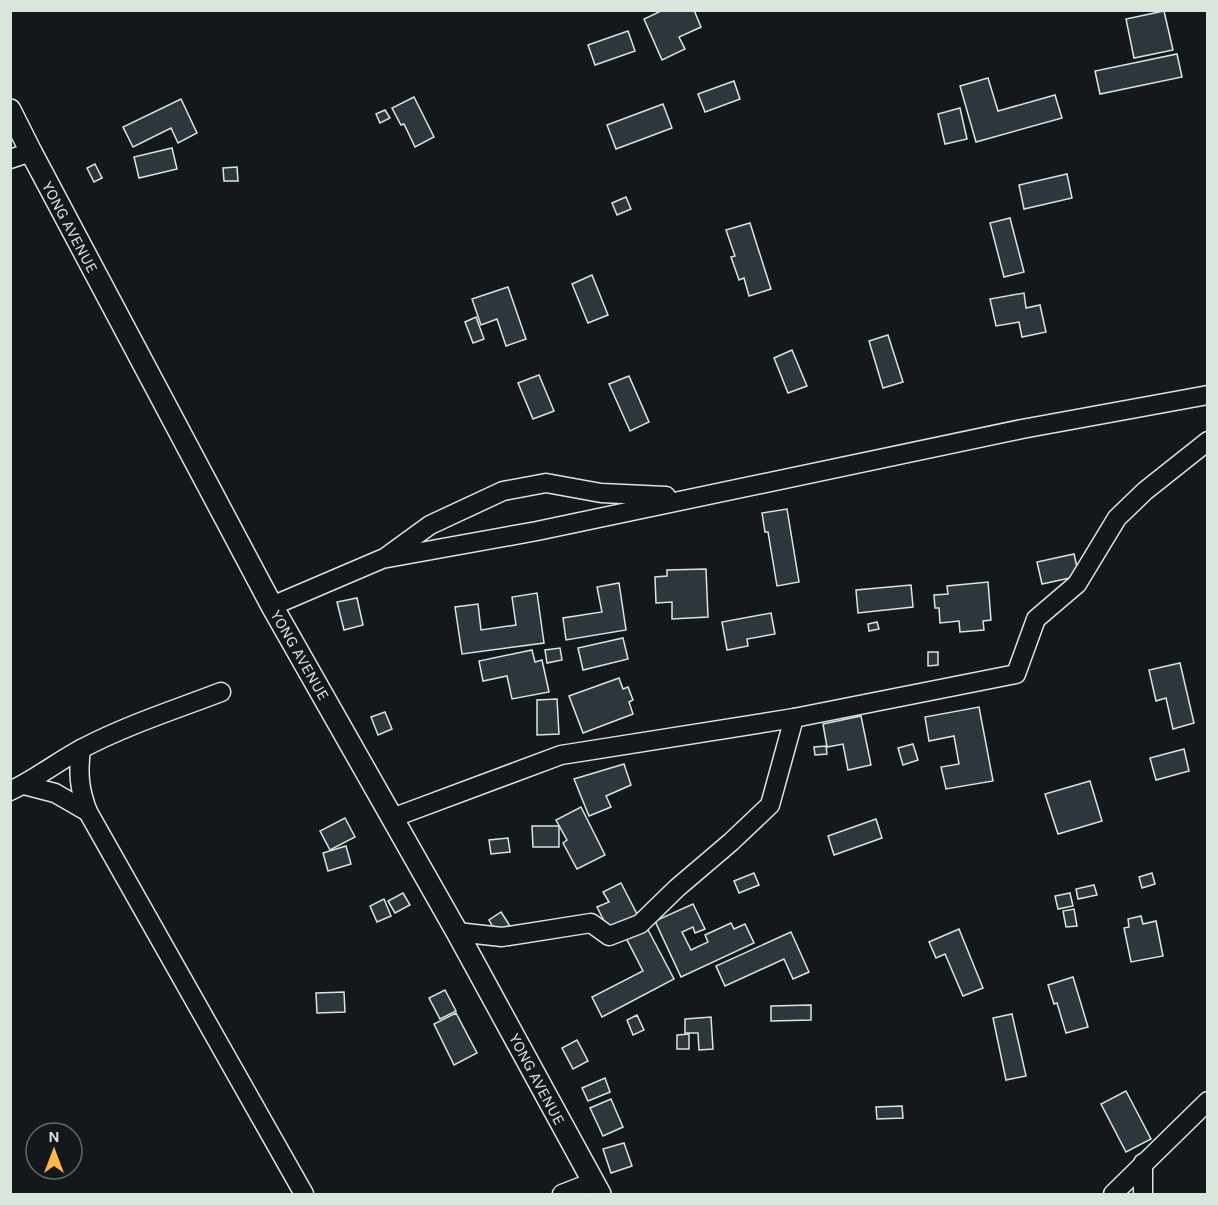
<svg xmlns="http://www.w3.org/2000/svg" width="1218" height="1205" viewBox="0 0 1218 1205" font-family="Karla,sans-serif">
<rect width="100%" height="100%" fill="#14181c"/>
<!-- building -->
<g fill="#2c363c" stroke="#d8e6dc" stroke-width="1.5">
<polygon points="663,10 694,10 701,27 679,37 685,49 662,60 644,19"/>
<polygon points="1164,11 1173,50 1134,58 1126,19"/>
<polygon points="628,31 635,51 595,65 588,45"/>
<polygon points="1177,54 1182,77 1100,94 1095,71"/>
<polygon points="988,78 998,111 1055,95 1062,118 976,142 960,86"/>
<polygon points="734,81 740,99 705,112 698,94"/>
<polygon points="414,97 434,137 415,147 404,124 401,125 392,108"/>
<polygon points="181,99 197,133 178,143 171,128 133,147 123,127"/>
<polygon points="663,104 672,128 616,149 607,125"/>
<polygon points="960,108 967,139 945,144 938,114"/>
<polygon points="385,110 390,118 380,123 376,114"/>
<polygon points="172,148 177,169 139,178 134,157"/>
<polygon points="95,164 102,178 94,182 87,168"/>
<polygon points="237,167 238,181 224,181 223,168"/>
<polygon points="1067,174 1072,198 1024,209 1019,185"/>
<polygon points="626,197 631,209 617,215 612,203"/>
<polygon points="1010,218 1024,272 1004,277 990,223"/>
<polygon points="750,223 771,289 749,296 744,278 739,280 731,257 735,256 726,230"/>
<polygon points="592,275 608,315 588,323 572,284"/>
<polygon points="508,287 526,339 506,346 497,319 481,325 472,299"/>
<polygon points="1024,293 1026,308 1040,305 1046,332 1022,337 1019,322 996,326 990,299"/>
<polygon points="476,317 484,339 473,343 465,322"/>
<polygon points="888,335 903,382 883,388 869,341"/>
<polygon points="792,350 807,386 788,393 774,358"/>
<polygon points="539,375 554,411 533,419 518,383"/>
<polygon points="629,376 649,422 630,431 609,384"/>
<polygon points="787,509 799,582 777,586 768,532 765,532 762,513"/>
<polygon points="1074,554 1079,576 1042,584 1037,562"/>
<polygon points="706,569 708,617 672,619 672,602 656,603 655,577 667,576 667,570"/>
<polygon points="988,582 991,620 983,621 984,630 960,632 959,621 940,623 939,608 935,608 934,595 948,594 947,586"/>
<polygon points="619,583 626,630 566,640 563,618 602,612 597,587"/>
<polygon points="911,585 913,607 858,613 856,590"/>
<polygon points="537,593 544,643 462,654 455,607 478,604 481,630 516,625 512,597"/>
<polygon points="357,598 363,625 344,630 337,602"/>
<polygon points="771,613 775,634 747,639 748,646 727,650 722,622"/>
<polygon points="877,622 879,629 869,631 868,624"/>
<polygon points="623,638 628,659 583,670 578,648"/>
<polygon points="560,648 562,660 547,663 545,650"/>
<polygon points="532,650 535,662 542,660 549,692 512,699 507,676 483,681 479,661"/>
<polygon points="928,652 938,652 938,665 928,666"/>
<polygon points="1180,663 1194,723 1173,729 1166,698 1156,701 1149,670"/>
<polygon points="619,678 623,689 628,687 633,700 629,702 633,714 583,733 569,696"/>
<polygon points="557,699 559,734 537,735 537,700"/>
<polygon points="979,707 993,781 946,789 941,767 959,764 954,736 929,741 925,717"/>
<polygon points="385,712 392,729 378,735 371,717"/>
<polygon points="861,716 871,765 848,770 843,744 827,747 823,724"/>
<polygon points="913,744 918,760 903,765 898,748"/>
<polygon points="826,746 827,754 815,755 814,747"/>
<polygon points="1184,749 1189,771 1156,780 1150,758"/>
<polygon points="624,764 631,785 606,796 611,807 589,816 574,779"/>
<polygon points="1090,781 1102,821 1058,834 1045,794"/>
<polygon points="581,807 605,855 577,869 563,843 567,840 556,820"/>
<polygon points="345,818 355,837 330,850 320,831"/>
<polygon points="876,819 882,838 834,855 828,836"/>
<polygon points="532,826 559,826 559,847 533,847"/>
<polygon points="508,838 510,852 491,854 489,840"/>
<polygon points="346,846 351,864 328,871 323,853"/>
<polygon points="754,873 759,885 739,893 734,881"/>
<polygon points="1152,873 1155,884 1142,888 1139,877"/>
<polygon points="621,883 638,916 609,931 597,907 609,902 603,892"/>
<polygon points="1094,885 1097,895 1078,899 1076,889"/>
<polygon points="403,893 410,905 395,913 388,901"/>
<polygon points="1070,893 1073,906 1058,909 1055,896"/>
<polygon points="384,899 391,916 377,922 370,906"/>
<polygon points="693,904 705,929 695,933 693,927 682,932 691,950 708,942 705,935 731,923 734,929 745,924 754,943 681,977 655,921"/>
<polygon points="1074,909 1077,926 1066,927 1063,911"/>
<polygon points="501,912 510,926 497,934 489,920"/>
<polygon points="1141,916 1143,924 1156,921 1163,956 1131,962 1124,928 1129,927 1128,919"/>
<polygon points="646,926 674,979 602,1017 592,997 643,971 625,936"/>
<polygon points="959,929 983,988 963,996 945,954 936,958 929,942"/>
<polygon points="791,932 809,972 793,979 784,959 725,986 716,966"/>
<polygon points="1073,977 1088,1027 1066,1033 1057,1003 1054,1004 1048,985"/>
<polygon points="445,990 456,1011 440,1019 429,998"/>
<polygon points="344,992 345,1012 317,1013 316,993"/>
<polygon points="811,1005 811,1020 771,1021 771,1006"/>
<polygon points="456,1013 477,1053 454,1065 434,1024"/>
<polygon points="1012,1014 1026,1076 1006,1080 993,1018"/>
<polygon points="637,1015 644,1030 633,1035 627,1020"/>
<polygon points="711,1017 713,1049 699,1050 698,1033 685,1033 685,1019"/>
<polygon points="689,1034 689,1049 677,1049 677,1035"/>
<polygon points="577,1040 588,1061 573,1069 562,1048"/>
<polygon points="605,1078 610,1092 588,1101 582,1088"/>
<polygon points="1126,1091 1151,1139 1126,1152 1101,1104"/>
<polygon points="611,1099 623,1127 603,1136 590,1108"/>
<polygon points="902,1106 903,1118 877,1119 876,1107"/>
<polygon points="624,1143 632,1166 611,1173 603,1149"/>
</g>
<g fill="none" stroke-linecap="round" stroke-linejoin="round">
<defs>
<g id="minor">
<polyline points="10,159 31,152"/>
<polyline points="386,557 430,525 503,491 546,483 601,493 666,496"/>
<polyline points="272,606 382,559 537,531 1022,429 1208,395"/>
<path d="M81 749C78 773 79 789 88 812L304 1194"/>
<polyline points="24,785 55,793 88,812"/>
<path d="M10 791C36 779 58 761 83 748 127 725 174 710 221 692"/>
<polyline points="392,818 561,755 794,718 1016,674 1036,619 1077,584 1117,518 1145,491 1208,441"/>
<polyline points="457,932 502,937 591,923 609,936 640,924 677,888 731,842 770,805 794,718"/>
<polyline points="1143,1163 1143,1194"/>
<polyline points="562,1194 593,1182"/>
<polyline points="1113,1194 1208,1101"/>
</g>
<polyline id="tertiary" points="10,110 31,152 272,606 457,932 600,1194"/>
</defs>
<!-- minor casing -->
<use href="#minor" stroke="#d8e6dc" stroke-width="21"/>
<!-- tertiary casing -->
<use href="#tertiary" stroke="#d8e6dc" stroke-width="24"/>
<!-- minor -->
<use href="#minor" stroke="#14181c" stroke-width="18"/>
<!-- tertiary -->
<use href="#tertiary" stroke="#14181c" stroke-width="21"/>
</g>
<g text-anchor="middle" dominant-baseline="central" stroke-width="4.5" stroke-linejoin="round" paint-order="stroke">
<!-- street labels -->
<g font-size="16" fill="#d8e6dc" stroke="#14181c">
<text transform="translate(70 227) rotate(62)">YONG AVENUE</text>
<text transform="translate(300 655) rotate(60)">YONG AVENUE</text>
<text transform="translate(537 1079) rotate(62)">YONG AVENUE</text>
</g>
</g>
<!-- border -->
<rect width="1218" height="1205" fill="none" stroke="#d8e6dc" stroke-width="24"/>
<!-- north arrow -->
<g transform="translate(54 1151)"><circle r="28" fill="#14181c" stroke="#626a69" stroke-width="1.5"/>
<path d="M0-4.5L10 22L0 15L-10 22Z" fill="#ffb74d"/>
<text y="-9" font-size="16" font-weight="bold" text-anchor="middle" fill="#d8e6dc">N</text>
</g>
</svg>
